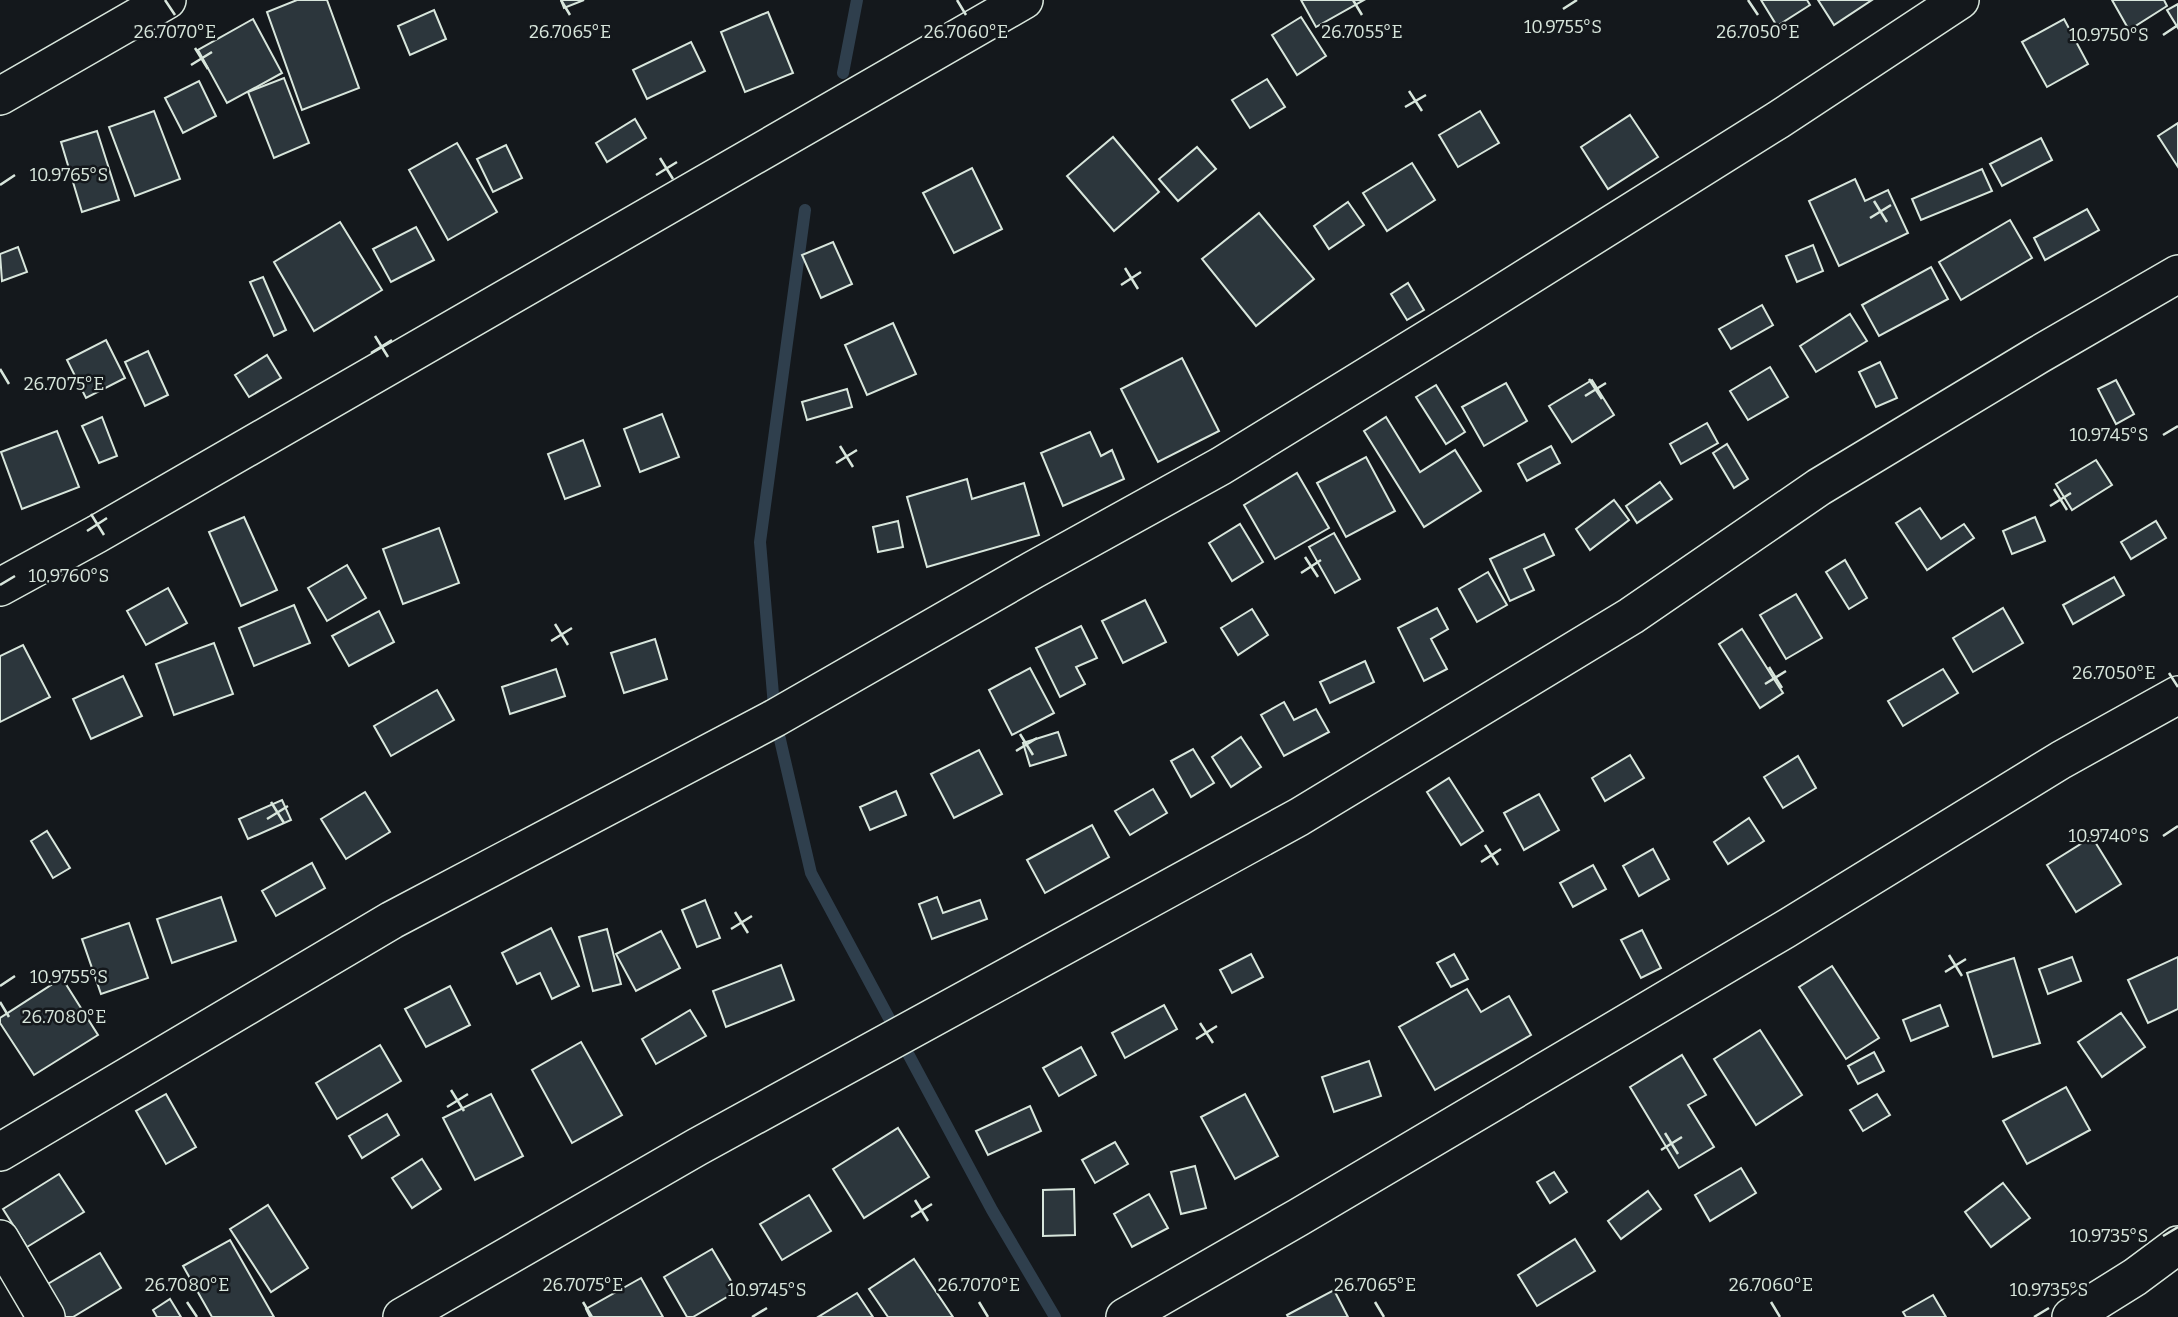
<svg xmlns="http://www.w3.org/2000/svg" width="2178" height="1317" viewBox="0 0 2178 1317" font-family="Bitter,serif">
<rect width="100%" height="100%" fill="#14181c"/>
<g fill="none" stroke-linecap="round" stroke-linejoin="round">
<!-- stream -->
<g stroke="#2f3f4d" stroke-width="12">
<polyline points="843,73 857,0"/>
<polyline points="805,210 760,542 775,718 811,873 992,1210 1055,1317"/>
</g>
</g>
<!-- building -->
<g fill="#2c363c" stroke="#d8e6dc" stroke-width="2">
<polygon points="297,0 327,0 359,88 302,110 267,12"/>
<polygon points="561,0 584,0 564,8"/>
<polygon points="1301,0 1364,0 1316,27"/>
<polygon points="1761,0 1807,0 1810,5 1777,26"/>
<polygon points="1818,0 1872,0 1834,25"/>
<polygon points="2112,0 2164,0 2167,6 2129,30"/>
<polygon points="2178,4 2178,28 2167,10"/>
<polygon points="434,10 446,39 410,55 398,26"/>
<polygon points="768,12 793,73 745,92 721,32"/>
<polygon points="1301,17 1326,56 1297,75 1272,35"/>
<polygon points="253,19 282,73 227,103 198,50"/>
<polygon points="2064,19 2088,64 2047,87 2022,42"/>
<polygon points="691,42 705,71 647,99 633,70"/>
<polygon points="284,78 309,143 274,158 248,92"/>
<polygon points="1267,79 1285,107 1250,128 1232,100"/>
<polygon points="199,81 216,116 183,133 165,98"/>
<polygon points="154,111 180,179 135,196 109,127"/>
<polygon points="1480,111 1499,143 1458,167 1439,135"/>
<polygon points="1630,115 1658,157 1608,189 1581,147"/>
<polygon points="635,119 646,138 607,162 596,143"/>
<polygon points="2178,123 2178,167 2158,136"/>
<polygon points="97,131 119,200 82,212 61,142"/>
<polygon points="1113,137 1159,192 1114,231 1067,176"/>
<polygon points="2041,138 2052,160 2002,186 1990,164"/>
<polygon points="457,143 497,212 448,240 409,170"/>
<polygon points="506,145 522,178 493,192 477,159"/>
<polygon points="1197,147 1216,169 1178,201 1159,179"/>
<polygon points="1412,163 1435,200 1387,231 1363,193"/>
<polygon points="972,168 1002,229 954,253 923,193"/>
<polygon points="1982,169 1992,191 1921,220 1912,199"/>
<polygon points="1855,179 1865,201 1888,190 1908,233 1839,266 1809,201"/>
<polygon points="1348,202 1364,225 1329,249 1314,226"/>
<polygon points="2087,209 2099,230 2045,260 2034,238"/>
<polygon points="1259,213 1314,279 1256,326 1202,259"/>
<polygon points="2010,220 2032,258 1961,300 1939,262"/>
<polygon points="340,222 382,290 314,331 274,262"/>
<polygon points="416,227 434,260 391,282 373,249"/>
<polygon points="833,242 852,284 821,298 802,255"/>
<polygon points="1813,245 1823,271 1797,282 1786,256"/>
<polygon points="18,247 27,272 2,281 0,254"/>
<polygon points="1931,267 1948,299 1879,336 1862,305"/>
<polygon points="263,277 286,330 274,336 250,282"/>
<polygon points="1408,283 1424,310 1407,320 1391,294"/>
<polygon points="1762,305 1773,325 1731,349 1719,329"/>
<polygon points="1850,314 1867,341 1816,372 1800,346"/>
<polygon points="893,323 916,374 867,395 845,345"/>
<polygon points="106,340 125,378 86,398 67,360"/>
<polygon points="148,351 168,395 145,406 125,362"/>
<polygon points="267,355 281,378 249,397 235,375"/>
<polygon points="1182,358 1219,431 1158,462 1121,389"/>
<polygon points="1880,362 1897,398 1876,407 1859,372"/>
<polygon points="1770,367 1788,397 1748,420 1730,391"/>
<polygon points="1592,380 1614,415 1572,442 1549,406"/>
<polygon points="2116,380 2134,414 2116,424 2098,389"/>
<polygon points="1506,383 1527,421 1484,446 1462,407"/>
<polygon points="1436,385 1465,432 1446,444 1416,397"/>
<polygon points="847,389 852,407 807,420 802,402"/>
<polygon points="662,414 679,457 640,472 624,429"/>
<polygon points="102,417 117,456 99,463 82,426"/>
<polygon points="1386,417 1420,472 1455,450 1481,491 1424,527 1364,431"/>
<polygon points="1707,423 1718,443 1681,464 1670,444"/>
<polygon points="57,431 79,487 22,509 1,452"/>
<polygon points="1090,432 1101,456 1112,450 1124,479 1063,506 1041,453"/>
<polygon points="583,440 600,486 565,499 548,454"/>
<polygon points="1727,444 1748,479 1734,488 1713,453"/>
<polygon points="1551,446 1560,463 1527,481 1518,464"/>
<polygon points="1366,457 1395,511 1346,537 1317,483"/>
<polygon points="2096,460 2112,485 2072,510 2056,484"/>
<polygon points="1297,473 1329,528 1275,559 1244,505"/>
<polygon points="967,479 972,499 1024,483 1039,535 927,567 907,497"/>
<polygon points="1660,482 1672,499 1637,523 1626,506"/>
<polygon points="1614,500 1629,520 1590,550 1576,529"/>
<polygon points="1920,508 1941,539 1964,524 1974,538 1927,570 1896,523"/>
<polygon points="244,517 277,590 241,606 209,532"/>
<polygon points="2035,517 2045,541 2012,554 2003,531"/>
<polygon points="898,521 903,547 878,552 873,527"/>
<polygon points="2156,521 2166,538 2131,559 2121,542"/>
<polygon points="1240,524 1263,562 1232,581 1209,543"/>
<polygon points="439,528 459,583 403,604 383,549"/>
<polygon points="1334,533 1360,579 1335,593 1309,547"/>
<polygon points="1544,534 1554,555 1524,569 1534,590 1510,601 1490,559"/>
<polygon points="1845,560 1867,598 1849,609 1826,572"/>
<polygon points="347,565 366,598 327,621 308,588"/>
<polygon points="1488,572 1507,605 1477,622 1459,589"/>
<polygon points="2114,577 2124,595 2073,624 2063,605"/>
<polygon points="168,588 187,623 146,645 127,611"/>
<polygon points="1796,594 1822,638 1786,659 1760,615"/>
<polygon points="1145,600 1166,642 1123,663 1102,621"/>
<polygon points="294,605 310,643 254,666 239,628"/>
<polygon points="1437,608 1448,629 1431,639 1447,669 1424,681 1398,628"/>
<polygon points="2003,608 2023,643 1973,672 1953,638"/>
<polygon points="1252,609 1268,635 1238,655 1221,628"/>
<polygon points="379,611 394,642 349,666 332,636"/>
<polygon points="1081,626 1097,658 1076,667 1085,684 1060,697 1036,648"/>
<polygon points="1742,629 1783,693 1760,708 1719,644"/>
<polygon points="655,639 667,679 624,693 611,653"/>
<polygon points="214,643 233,694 174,715 156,664"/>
<polygon points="23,645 50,697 0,722 0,656"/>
<polygon points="1365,661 1374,682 1330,703 1320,682"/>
<polygon points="1030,668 1054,713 1012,735 989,690"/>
<polygon points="556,669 565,696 510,714 502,687"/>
<polygon points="1943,669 1958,693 1903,726 1888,701"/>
<polygon points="123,676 142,716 91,739 73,699"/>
<polygon points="437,690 454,720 391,756 374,726"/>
<polygon points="1284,702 1294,720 1316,709 1329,732 1284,756 1261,715"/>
<polygon points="1058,732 1066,755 1030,766 1023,743"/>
<polygon points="1241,737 1261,767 1231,787 1212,757"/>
<polygon points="1193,749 1214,783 1191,797 1171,761"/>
<polygon points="979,750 1002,794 954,818 931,774"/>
<polygon points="1630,755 1644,778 1605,801 1592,778"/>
<polygon points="1798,756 1816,788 1783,808 1764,777"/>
<polygon points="1449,778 1483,831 1461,845 1427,792"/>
<polygon points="1153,789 1167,813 1130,835 1115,811"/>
<polygon points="896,791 906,815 870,830 860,807"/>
<polygon points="365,792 390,832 346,859 321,819"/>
<polygon points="1539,794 1559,830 1524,850 1504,813"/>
<polygon points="282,800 291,820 248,839 239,819"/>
<polygon points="1749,818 1764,841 1728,864 1714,842"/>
<polygon points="1092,825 1109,857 1045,893 1027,860"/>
<polygon points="47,831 70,868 53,878 31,841"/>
<polygon points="2092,837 2121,884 2076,912 2047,865"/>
<polygon points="1653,849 1669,879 1639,896 1623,866"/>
<polygon points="312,863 325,888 276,916 262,891"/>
<polygon points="1593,865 1606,889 1573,907 1560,883"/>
<polygon points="221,897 236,941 172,963 157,919"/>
<polygon points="937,897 943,913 980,900 987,919 932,939 919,904"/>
<polygon points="705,900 720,938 697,947 682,910"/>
<polygon points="129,923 148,978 101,994 82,939"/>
<polygon points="551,928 579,986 552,999 540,973 517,984 502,953"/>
<polygon points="607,929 621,984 593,991 579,937"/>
<polygon points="1642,930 1661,968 1641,978 1621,940"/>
<polygon points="661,931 680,968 636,991 616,954"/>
<polygon points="1251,954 1263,977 1232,993 1220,970"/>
<polygon points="1454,954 1468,979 1451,987 1437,963"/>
<polygon points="2072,957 2081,981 2048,994 2039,969"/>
<polygon points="2178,957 2178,1009 2148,1023 2128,980"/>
<polygon points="2014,958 2040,1043 1993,1057 1967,973"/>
<polygon points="781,965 794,1000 726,1027 713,991"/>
<polygon points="1832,966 1879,1038 1846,1059 1799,987"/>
<polygon points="62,978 98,1035 34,1075 0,1023 0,1018"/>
<polygon points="450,986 470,1025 426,1047 405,1009"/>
<polygon points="1467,989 1481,1012 1509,996 1531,1035 1435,1090 1399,1027"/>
<polygon points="1164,1005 1177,1029 1125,1058 1112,1033"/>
<polygon points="1940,1005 1948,1026 1911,1041 1903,1020"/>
<polygon points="690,1010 706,1036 656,1064 642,1039"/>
<polygon points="2121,1013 2145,1047 2102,1077 2078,1042"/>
<polygon points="1760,1030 1802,1095 1756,1125 1714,1059"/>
<polygon points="581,1042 622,1115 572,1143 532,1070"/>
<polygon points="380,1045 401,1081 337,1119 316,1083"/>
<polygon points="1081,1047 1096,1075 1059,1096 1043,1068"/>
<polygon points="1874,1052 1884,1071 1858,1084 1848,1066"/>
<polygon points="1682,1055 1706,1095 1688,1105 1714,1147 1679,1168 1630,1087"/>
<polygon points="1369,1061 1381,1096 1334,1112 1322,1077"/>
<polygon points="2066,1087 2090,1130 2027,1164 2003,1121"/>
<polygon points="166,1094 196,1147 166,1164 136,1111"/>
<polygon points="491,1094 523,1156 475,1180 443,1118"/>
<polygon points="1245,1094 1278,1156 1235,1179 1201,1117"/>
<polygon points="1877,1094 1890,1115 1863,1131 1850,1110"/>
<polygon points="1030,1106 1041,1131 988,1155 976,1131"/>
<polygon points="387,1114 399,1135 362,1158 349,1136"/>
<polygon points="898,1128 929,1177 864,1218 833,1169"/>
<polygon points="1115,1142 1128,1164 1095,1183 1082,1160"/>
<polygon points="422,1159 441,1189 412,1208 392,1178"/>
<polygon points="1195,1166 1206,1208 1181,1214 1171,1172"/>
<polygon points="1741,1168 1756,1193 1710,1221 1695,1195"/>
<polygon points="1554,1172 1567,1192 1550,1203 1537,1182"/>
<polygon points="59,1174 84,1212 27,1247 3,1209"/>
<polygon points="2003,1183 2030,1218 1991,1247 1965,1212"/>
<polygon points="1074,1189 1075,1235 1043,1236 1043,1190"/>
<polygon points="1648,1191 1661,1209 1621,1239 1608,1221"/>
<polygon points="1149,1194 1168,1228 1132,1247 1114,1214"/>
<polygon points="809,1195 831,1231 782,1260 760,1224"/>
<polygon points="268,1205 308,1268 271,1292 230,1229"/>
<polygon points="1575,1239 1595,1271 1537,1306 1518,1275"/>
<polygon points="230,1240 274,1317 212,1317 183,1266"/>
<polygon points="712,1249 737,1291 693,1317 687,1317 664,1277"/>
<polygon points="100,1253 121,1288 73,1317 65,1317 46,1285"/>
<polygon points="914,1259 953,1317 888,1317 869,1289"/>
<polygon points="641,1278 663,1317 590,1317 586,1309"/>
<polygon points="1334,1290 1348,1317 1288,1317 1287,1315"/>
<polygon points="857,1293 873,1317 818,1317"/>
<polygon points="1933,1295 1946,1317 1906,1317 1903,1312"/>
<polygon points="170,1299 181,1317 157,1317 153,1310"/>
</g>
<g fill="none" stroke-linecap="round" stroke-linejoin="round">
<defs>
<g id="street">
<polyline points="0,96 167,0"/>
<polyline points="0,587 97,534 1024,0"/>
<polyline points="0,1152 392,920 775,718 1033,570 1221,466 1470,313 1778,120 1960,0"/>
<polyline points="0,1239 46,1317"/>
<polyline points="402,1317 697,1147 1299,817 1631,616 1819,487 2038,355 2178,274"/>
<polyline points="1125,1317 1299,1217 1784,930 2061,760 2178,695"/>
<polyline points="2071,1317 2135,1277 2178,1245"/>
</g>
</defs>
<!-- street casing -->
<use href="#street" stroke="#d8e6dc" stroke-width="40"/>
<!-- street -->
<use href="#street" stroke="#14181c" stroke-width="37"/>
</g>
<!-- ticks -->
<path fill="none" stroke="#d8e6dc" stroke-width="2.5" d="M165 0 175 15M561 0 570 15M957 0 966 15M1353 0 1362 15M1748 0 1758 15M1563 9 1577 0M2163 35 2178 25M195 48 208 69M191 65 212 52M1409 91 1422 111M1405 107 1426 95M660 158 673 179M656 175 677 162M0 185 15 175M1874 201 1887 222M1870 218 1891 205M1125 268 1138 289M1121 285 1141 272M375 336 388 357M371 353 392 340M0 369 9 384M1589 379 1602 399M1585 396 1606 383M2163 435 2178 426M840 446 853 467M836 463 857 450M2054 489 2067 510M2050 506 2071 493M91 514 104 535M87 531 107 518M1305 557 1318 577M1301 573 1321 560M0 585 15 576M555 624 568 645M551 641 572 628M1769 667 1782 688M2169 673 2178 687M1765 684 1786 671M1020 734 1033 755M1016 751 1037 738M271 802 284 823M267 819 288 806M2163 836 2178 826M1485 845 1498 865M1481 862 1501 849M735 912 748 933M731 929 752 916M1949 955 1962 976M1945 972 1966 959M0 986 15 976M0 1002 9 1017M1200 1023 1213 1043M1196 1039 1217 1026M451 1090 464 1111M447 1107 468 1094M1665 1133 1678 1154M1661 1150 1682 1137M915 1200 928 1221M911 1217 932 1204M2163 1236 2178 1227M187 1302 197 1317M583 1302 592 1317M979 1302 988 1317M1375 1302 1384 1317M1771 1302 1780 1317M752 1317 767 1308M2034 1317 2049 1308"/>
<g font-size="18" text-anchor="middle" fill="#d8e6dc" stroke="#14181c" stroke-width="5" stroke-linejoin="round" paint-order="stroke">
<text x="1563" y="33">10.9755°S</text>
<text x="175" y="38">26.7070°E</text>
<text x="570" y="38">26.7065°E</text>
<text x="966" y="38">26.7060°E</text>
<text x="1362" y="38">26.7055°E</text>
<text x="1758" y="38">26.7050°E</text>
<text x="2109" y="41">10.9750°S</text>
<text x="69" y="181">10.9765°S</text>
<text x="64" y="390">26.7075°E</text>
<text x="2109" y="441">10.9745°S</text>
<text x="69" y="582">10.9760°S</text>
<text x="2114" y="679">26.7050°E</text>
<text x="2109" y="842">10.9740°S</text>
<text x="69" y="983">10.9755°S</text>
<text x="64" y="1023">26.7080°E</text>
<text x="2109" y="1242">10.9735°S</text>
<text x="187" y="1291">26.7080°E</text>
<text x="583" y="1291">26.7075°E</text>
<text x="979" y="1291">26.7070°E</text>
<text x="1375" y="1291">26.7065°E</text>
<text x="1771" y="1291">26.7060°E</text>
<text x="767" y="1296">10.9745°S</text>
<text x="2049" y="1296">10.9735°S</text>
</g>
</svg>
